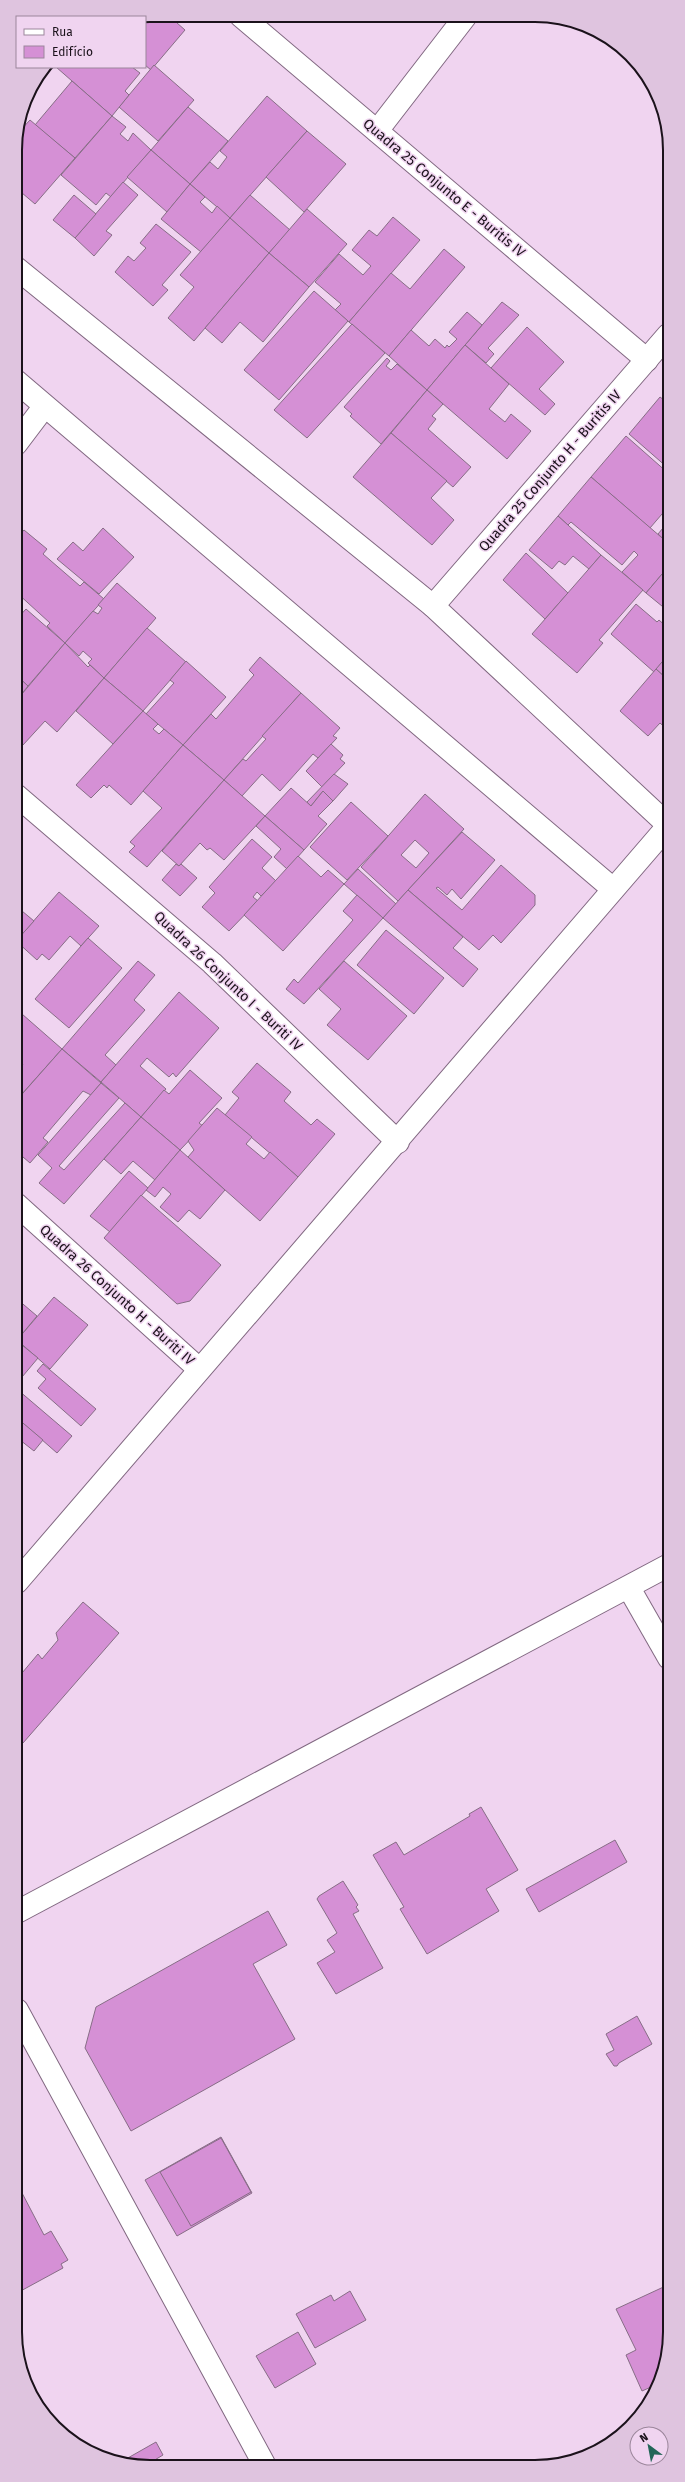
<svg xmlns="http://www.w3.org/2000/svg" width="685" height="2482" viewBox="0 0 685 2482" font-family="'Fira Sans',sans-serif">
<rect width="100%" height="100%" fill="#f0d4f0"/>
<!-- building -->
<g fill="#d590d5" stroke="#876d86" fill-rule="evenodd">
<polygon points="150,15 168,15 185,30 151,70 145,65 145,17 140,17"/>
<polygon points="154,65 194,100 158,141 119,107"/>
<polygon points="56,67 132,67 140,73 125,91 129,95 112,116"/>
<polygon points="72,81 112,116 75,158 35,125"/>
<polygon points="267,96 307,131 230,218 190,184 210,162 218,169 227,157 220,151"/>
<polygon points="188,107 228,141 190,184 151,150"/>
<polygon points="112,116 126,127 120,134 128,141 133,133 151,150 111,197 106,193 96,205 61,175"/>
<polygon points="30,120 75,158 35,204 15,187 15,142 17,134"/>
<polygon points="307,131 346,164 304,212 266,177"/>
<polygon points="151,150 190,184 167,212 127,177"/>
<polygon points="123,182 138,195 106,231 112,235 94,256 75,238"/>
<polygon points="190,184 205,197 200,202 212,213 217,206 230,218 201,252 161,219"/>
<polygon points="74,195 96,214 75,238 53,220"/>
<polygon points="250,195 290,230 269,253 230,218"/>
<polygon points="307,209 347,244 309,287 269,253"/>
<polygon points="393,217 420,240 349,322 335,310 341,304 315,282 339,254 363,275 371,266 352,250 369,230 377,236"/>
<polygon points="230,218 269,253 194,341 168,318 194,287 180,275"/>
<polygon points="156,224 191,252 162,285 168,290 153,306 115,272 128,256 134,261 146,248 140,243"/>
<polygon points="444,249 465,267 389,356 349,322 391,273 410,289"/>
<polygon points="269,253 309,287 263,342 240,322 222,343 205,328"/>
<polygon points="314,291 348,321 279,400 244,370"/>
<polygon points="502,302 519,315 488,348 494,354 486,363 465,345"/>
<polygon points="467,312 482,325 427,390 389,356 411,330 429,346 435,339 445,348 447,345 449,347 457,339 449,332"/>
<polygon points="352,324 385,353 307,438 274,410"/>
<polygon points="527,327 564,362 539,389 555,404 545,415 491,368"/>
<polygon points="465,345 509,384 489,409 505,422 511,414 531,431 507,459 427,390"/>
<polygon points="387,358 390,361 386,366 391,370 397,364 427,390 381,444 350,416 352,414 344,407"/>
<polygon points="427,390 443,404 432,416 436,419 428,429 471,467 453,487 391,433"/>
<polygon points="660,397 668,403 668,468 629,434"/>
<polygon points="391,433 447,481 431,498 454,520 432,545 353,477"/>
<polygon points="626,436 668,473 668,507 650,528 591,477"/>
<polygon points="591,477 668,543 668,567 646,593 622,572 638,555 634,551 622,565 571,522 568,525 558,516"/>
<polygon points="558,516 601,555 589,569 573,556 565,565 559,561 552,569 529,550"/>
<polygon points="668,522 668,543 658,534"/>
<polygon points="103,528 134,557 99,594 57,559 73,542 83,551"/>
<polygon points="24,530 47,549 43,554 80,586 84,582 104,599 65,643 47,626 50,623 16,592 16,539"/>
<polygon points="526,553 568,593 545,619 503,580"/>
<polygon points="601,555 643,590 599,640 603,643 577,673 532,634"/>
<polygon points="668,567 668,611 646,593"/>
<polygon points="117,583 156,618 104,678 88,663 92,659 83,651 79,656 65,643 93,611 98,614 102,608 98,605"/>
<polygon points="636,604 657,622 659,620 668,628 668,655 654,672 611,634"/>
<polygon points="26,609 65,643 28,686 16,675 16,620"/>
<polygon points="147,628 186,662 143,711 104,678"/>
<polygon points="65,643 88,667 90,665 104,678 57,732 45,721 23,745 16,739 16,701"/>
<polygon points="668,655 668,680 656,669"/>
<polygon points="260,657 301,693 224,780 183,745 211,714 216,719 254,675 249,670"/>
<polygon points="186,661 226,697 183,745 146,714 174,683 170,680"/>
<polygon points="656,669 668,680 668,730 660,723 648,736 620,711"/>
<polygon points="16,675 28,686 16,701"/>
<polygon points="104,678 143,711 113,744 76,711"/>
<polygon points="301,693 340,728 333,736 337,738 318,758 313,754 280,791 262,774 242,796 224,780 243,759 246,761 266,739 262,736"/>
<polygon points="143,711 158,724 153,729 159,734 164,729 183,745 131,805 109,785 107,788 104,785 91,798 76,785"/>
<polygon points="331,744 343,755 340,759 345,763 322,787 306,771"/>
<polygon points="183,745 224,780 147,867 129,852 135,846 130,842 162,808 143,791"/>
<polygon points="334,774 348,784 333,801 323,791 311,806 307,802"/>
<polygon points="224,780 265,816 224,860 210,848 207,850 200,843 179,866 162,851"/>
<polygon points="291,788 311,806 323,791 333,801 318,816 327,824 304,850 265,816"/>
<path d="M425 794 464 829 398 901 361 867ZM415 840 429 853 416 868 401 855Z"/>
<polygon points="351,802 388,836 347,880 310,847"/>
<polygon points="265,816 304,850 287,869 274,857 281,849 256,826"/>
<polygon points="462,832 495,860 461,899 452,889 447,895 438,887 436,888 462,910 501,865 535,895 535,905 501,943 493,935 479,950 408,890"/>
<polygon points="252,839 272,857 262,868 276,881 261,896 257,892 253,897 258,901 229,931 202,907 215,893 209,887"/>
<polygon points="298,856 321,877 328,870 344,884 283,951 244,915"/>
<polygon points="176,864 179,866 181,864 197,878 180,896 162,880"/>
<polygon points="358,869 396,904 383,918 344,884"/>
<polygon points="408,890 463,937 453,948 478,969 463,987 383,918"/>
<polygon points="59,892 99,926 81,946 70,936 49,960 42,954 37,960 16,941"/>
<polygon points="357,895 383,918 304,1004 286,989 294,979 298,983 353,920 343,911"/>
<polygon points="16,906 34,921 16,941"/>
<polygon points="386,930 444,978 414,1014 357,965"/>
<polygon points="88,938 122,968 69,1028 35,999"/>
<polygon points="138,961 155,975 134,1000 145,1010 105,1055 116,1065 101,1082 62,1049"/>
<polygon points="344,961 407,1016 368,1060 327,1025 341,1009 319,989"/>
<polygon points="179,992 219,1028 176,1077 173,1073 169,1077 147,1058 140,1066 166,1089 141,1117 101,1082"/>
<polygon points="22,1014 62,1049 21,1095 16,1091 16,1061 21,1067 23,1064 16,1058 16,1020"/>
<polygon points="62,1049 101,1083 91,1095 83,1091 43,1138 48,1142 30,1163 16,1151 16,1101"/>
<polygon points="257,1063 291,1092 284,1101 311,1125 317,1119 335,1134 298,1177 225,1115 239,1098 232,1092"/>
<polygon points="190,1070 222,1098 199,1123 203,1126 180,1150 141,1117 164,1090 169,1094"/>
<polygon points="101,1083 119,1098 59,1166 64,1170 125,1103 141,1117 64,1204 39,1183 52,1168 38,1155"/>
<polygon points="217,1108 252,1137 246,1144 264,1159 270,1152 298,1177 260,1221 188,1157 194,1150 188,1141"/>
<polygon points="141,1117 180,1150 155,1180 133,1161 121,1174 104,1159"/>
<polygon points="180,1150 225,1190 200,1219 189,1210 178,1222 160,1207 171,1194 163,1187 155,1197 146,1190"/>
<polygon points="129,1171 148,1188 110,1232 90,1216"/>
<polygon points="141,1195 221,1265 190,1301 177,1304 104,1238"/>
<polygon points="54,1297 88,1325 50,1369 17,1340"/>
<polygon points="17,1299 37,1316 17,1340 16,1300"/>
<polygon points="17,1341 38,1358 17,1383"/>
<polygon points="43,1364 96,1409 81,1426 38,1388 46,1379 37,1371"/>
<polygon points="18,1390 72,1436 57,1453 17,1418"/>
<polygon points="17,1418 43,1440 34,1451 20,1440 17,1444"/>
<polygon points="83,1602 119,1633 23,1743 17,1738 17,1679 38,1654 42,1659 58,1640 56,1633"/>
<polygon points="481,1807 518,1870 486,1889 499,1911 427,1954 400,1909 404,1907 373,1855 396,1842 404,1855 470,1816 469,1814"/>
<polygon points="615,1840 627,1862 539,1912 526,1889"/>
<polygon points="343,1881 358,1905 356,1907 359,1911 353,1914 383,1968 336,1994 317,1963 335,1952 327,1940 337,1933 317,1899 319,1896"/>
<polygon points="268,1911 287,1945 253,1964 295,2039 131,2131 85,2048 96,2007"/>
<polygon points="637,2016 652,2044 619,2063 617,2066 614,2066 606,2054 614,2050 606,2034"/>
<polygon points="221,2137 252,2193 177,2236 145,2180"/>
<polygon points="221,2138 251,2192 191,2226 160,2172"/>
<polygon points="21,2191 44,2235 51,2231 68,2260 61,2264 63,2268 17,2293 17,2192"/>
<polygon points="670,2284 670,2340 660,2383 642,2391 626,2355 636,2350 616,2309"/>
<polygon points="350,2291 366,2320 315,2348 296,2314 331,2295 334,2301"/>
<polygon points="298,2332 316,2364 275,2388 256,2356"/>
<polygon points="156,2442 163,2455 153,2461 144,2464 119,2463"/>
</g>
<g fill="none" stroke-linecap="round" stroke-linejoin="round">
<defs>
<g id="minor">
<polyline points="241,16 647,360"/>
<polyline points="377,131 465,17"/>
<polyline points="16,444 44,407"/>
<polyline points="433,606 668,335"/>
<polyline points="16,795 212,963 398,1142"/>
<polyline points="16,1204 199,1369"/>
<polyline points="629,1588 669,1658"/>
<polyline points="17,1912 669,1565"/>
<polyline points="17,2010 264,2464"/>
</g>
<g id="tertiary">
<polyline points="15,267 433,606 668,825"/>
<polyline points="16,381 613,889"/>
<polyline points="17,1582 668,826"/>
</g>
</defs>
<!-- minor casing -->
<use href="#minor" stroke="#816881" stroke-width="24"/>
<!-- tertiary casing -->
<use href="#tertiary" stroke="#816881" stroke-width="24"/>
<!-- minor -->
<use href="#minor" stroke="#fff" stroke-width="22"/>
<!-- tertiary -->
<use href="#tertiary" stroke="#fff" stroke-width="22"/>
</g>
<g text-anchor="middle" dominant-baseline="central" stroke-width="3" stroke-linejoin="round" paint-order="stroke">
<!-- street labels -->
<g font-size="14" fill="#1b121b" stroke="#f0d4f0">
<text transform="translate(444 188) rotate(40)">Quadra 25 Conjunto E - Buritis IV</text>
<text transform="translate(550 471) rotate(-49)">Quadra 25 Conjunto H - Buritis IV</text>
<text transform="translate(228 981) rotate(43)">Quadra 26 Conjunto I - Buriti IV</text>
<text transform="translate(117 1295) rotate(42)">Quadra 26 Conjunto H - Buriti IV</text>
</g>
</g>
<!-- crop -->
<path d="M0 0H685V2482H0ZM150 22H535A128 128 0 0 1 663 150V2332A128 128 0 0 1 535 2460H150A128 128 0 0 1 22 2332V150A128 128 0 0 1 150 22Z" fill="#dfc4df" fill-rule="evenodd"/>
<path fill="none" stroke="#1b121b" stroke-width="2" d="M150 22H535A128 128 0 0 1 663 150V2332A128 128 0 0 1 535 2460H150A128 128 0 0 1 22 2332V150A128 128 0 0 1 150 22Z"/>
<!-- legend -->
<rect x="16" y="16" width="130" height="52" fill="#f0d4f0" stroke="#9b869b"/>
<rect x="24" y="29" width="20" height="6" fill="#ffffff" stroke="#9b869b"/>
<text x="52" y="36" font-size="12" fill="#1b121b">Rua</text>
<rect x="24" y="46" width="20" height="12" fill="#d590d5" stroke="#9b869b"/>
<text x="52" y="56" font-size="12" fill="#1b121b">Edifício</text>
<!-- north arrow -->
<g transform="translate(649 2446) rotate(328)"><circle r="19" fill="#f0d4f0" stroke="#9b869b"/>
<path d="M0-3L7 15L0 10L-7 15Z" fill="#226658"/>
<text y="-6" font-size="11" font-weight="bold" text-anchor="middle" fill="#1b121b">N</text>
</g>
</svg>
